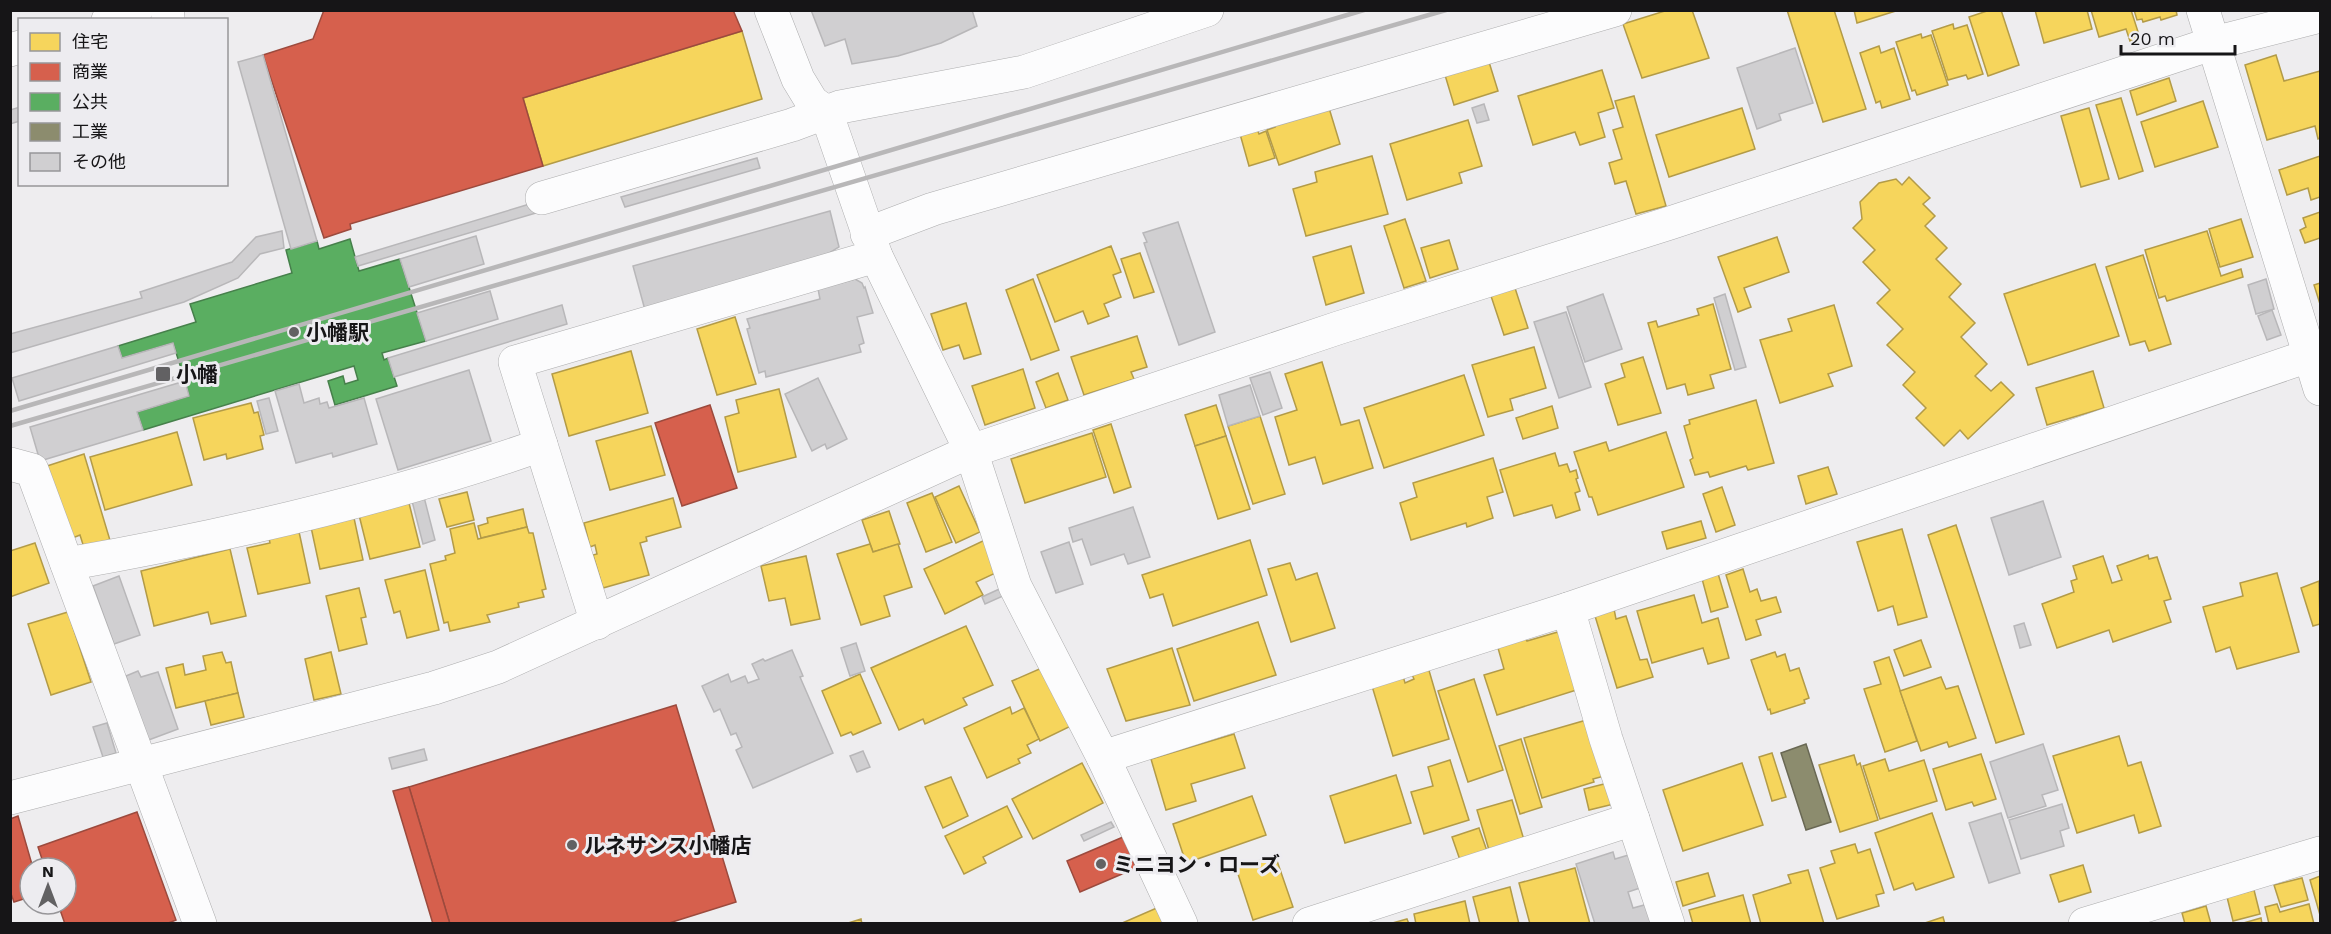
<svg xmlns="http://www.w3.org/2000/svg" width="2331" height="934" viewBox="0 0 2331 934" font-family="'Work Sans','Noto Sans JP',sans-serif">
<rect width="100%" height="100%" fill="#eeedef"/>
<!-- homes -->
<g fill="#f6d55c" stroke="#b39b47" stroke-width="1.5">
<polygon points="1668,10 1692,10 1709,58 1642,78 1623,24"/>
<polygon points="1787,10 1834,10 1866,109 1823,122"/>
<polygon points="1854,10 1899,10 1857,23"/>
<polygon points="1990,10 2001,10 2019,65 1988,76 1969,17"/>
<polygon points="2035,10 2087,10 2092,29 2044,43"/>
<polygon points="2091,10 2131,10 2140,38 2130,41 2126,29 2099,37"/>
<polygon points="2134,10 2176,10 2177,15 2161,20 2160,17 2143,22 2142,19 2137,20"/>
<polygon points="1953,24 1954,29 1967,25 1983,74 1968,79 1966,75 1948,80 1932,31"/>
<polygon points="742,31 762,99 543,166 523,98"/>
<polygon points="1921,34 1922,38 1931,35 1948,85 1917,95 1915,90 1912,91 1896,42"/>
<polygon points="1879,46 1881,53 1894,48 1910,99 1882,108 1880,101 1876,103 1860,53"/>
<polygon points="2276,55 2284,81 2320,71 2320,138 2318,139 2315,126 2267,140 2245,65"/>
<polygon points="1489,62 1498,91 1454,105 1445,75"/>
<polygon points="1602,70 1614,108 1598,113 1605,137 1580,145 1575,132 1533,145 1518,96"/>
<polygon points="2169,78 2176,101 2137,115 2130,91"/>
<polygon points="1634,96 1666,206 1636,214 1626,181 1615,184 1609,163 1622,159 1613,130 1623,127 1615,101"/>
<polygon points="2121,98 2143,171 2119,179 2096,105"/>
<polygon points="2203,101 2218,147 2155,167 2141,122"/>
<polygon points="1329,108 1340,144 1279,165 1267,130 1275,127 1274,125"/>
<polygon points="1742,108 1755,149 1669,177 1656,135"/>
<polygon points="2089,108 2109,179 2081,187 2061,116"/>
<polygon points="1468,120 1482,166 1459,173 1462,183 1407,200 1390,144"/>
<polygon points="1257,129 1259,134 1266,131 1275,158 1249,166 1240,134"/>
<polygon points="1372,156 1388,214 1306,236 1293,189 1317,182 1315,172"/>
<polygon points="2320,156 2320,197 2311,200 2308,188 2287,195 2279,170"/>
<polygon points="1909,177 1930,198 1923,204 1935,216 1925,226 1947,248 1936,259 1961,284 1949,297 1975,323 1961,337 1987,364 1975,376 1991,391 2001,382 2014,395 1968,439 1960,430 1944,446 1916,418 1926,408 1903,385 1915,372 1887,345 1903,329 1877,303 1890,290 1863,262 1875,250 1853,228 1862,219 1860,202 1879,183 1896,179 1902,185"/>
<polygon points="2320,212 2320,238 2305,243 2300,230 2306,227 2303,218"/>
<polygon points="1405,219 1426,281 1404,288 1384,226"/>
<polygon points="2241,219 2253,257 2220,267 2209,229"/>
<polygon points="2207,231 2221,276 2241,269 2243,277 2167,301 2165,296 2159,298 2145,250"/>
<polygon points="1777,237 1789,272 1744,288 1751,307 1738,312 1718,257"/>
<polygon points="1449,240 1458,269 1430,278 1421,248"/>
<polygon points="1111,246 1121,272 1113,275 1121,297 1104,304 1109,316 1088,324 1083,311 1055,322 1037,275"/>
<polygon points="1351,246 1364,293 1326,305 1313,257"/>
<polygon points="1140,253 1154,292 1134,298 1121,259"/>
<polygon points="2143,255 2171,344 2149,351 2145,341 2130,345 2106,267"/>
<polygon points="2095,264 2119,336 2028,365 2004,294"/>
<polygon points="1033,279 1059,350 1031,360 1006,290"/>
<polygon points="2320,283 2320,304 2314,285"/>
<polygon points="1515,288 1528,328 1504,335 1491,296"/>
<polygon points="966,303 981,354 964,359 959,345 943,350 931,314"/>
<polygon points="1713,304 1731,369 1710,375 1714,388 1688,395 1685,384 1667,389 1648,323 1656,321 1658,327 1699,315 1697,309"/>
<polygon points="1834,305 1852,366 1828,374 1833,386 1780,403 1760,340 1792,331 1788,319"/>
<polygon points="735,317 756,384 717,395 697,329"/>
<polygon points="1137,336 1147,367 1131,372 1134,379 1084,395 1071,357"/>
<polygon points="1534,347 1546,388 1510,399 1513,410 1488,417 1472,365"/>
<polygon points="631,351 648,413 569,436 552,374"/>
<polygon points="1643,357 1661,413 1618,425 1605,384 1625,377 1621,364"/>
<polygon points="1322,362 1341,425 1359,420 1373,468 1323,484 1315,457 1289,465 1275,417 1297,410 1285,374"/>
<polygon points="1023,369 1035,408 985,425 972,386"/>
<polygon points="2093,371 2104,408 2047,425 2036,388"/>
<polygon points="1058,373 1068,400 1046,408 1036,382"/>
<polygon points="1464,375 1484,435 1384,468 1364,408"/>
<polygon points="779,389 796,457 738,472 725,417 739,413 736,400"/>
<polygon points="1756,400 1774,463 1748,470 1746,466 1710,477 1708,472 1695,475 1690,460 1693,458 1684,426 1690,424 1689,420"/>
<polygon points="251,403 254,413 258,412 264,435 260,436 263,449 227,459 226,454 204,460 193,418"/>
<polygon points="1216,405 1226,436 1195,446 1185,415"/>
<polygon points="1552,406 1558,428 1523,439 1516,418"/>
<polygon points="1260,416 1285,494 1253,504 1228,426"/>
<polygon points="1111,424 1131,487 1114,493 1093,430"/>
<polygon points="651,426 665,475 610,490 596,441"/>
<polygon points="177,432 192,485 105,510 90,457"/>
<polygon points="1666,432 1684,487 1598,515 1592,497 1589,497 1574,452 1606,442 1609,451"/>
<polygon points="1092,433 1106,477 1025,503 1011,459"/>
<polygon points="1226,436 1250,509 1218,519 1195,446"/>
<polygon points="1555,453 1559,466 1567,464 1570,472 1576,470 1578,478 1576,479 1580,491 1575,493 1580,510 1556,518 1552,505 1514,516 1500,470"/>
<polygon points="84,454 112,547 86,554 80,535 70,539 47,466"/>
<polygon points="1493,458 1503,492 1487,497 1493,518 1467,527 1466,523 1411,540 1400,503 1417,497 1413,483"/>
<polygon points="1828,467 1837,494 1806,504 1798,476"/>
<polygon points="959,486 980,532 956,543 935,497"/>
<polygon points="1722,487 1735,525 1716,532 1703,494"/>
<polygon points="467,492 474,520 447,527 439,499"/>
<polygon points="932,493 952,542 926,552 907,503"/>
<polygon points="673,498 681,527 646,537 647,541 640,543 649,575 603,588 593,555 597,554 595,545 590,547 584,523"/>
<polygon points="409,503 420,547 370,559 359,515"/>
<polygon points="523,509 527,527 481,538 478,526 488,523 487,518"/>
<polygon points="889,511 900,544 873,552 862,520"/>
<polygon points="354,518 363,560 320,569 311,527"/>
<polygon points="1701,521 1706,538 1667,549 1662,532"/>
<polygon points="474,523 478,539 527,527 529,533 533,533 546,589 542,590 544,597 518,603 519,607 487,615 490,622 450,631 448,622 444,623 430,564 446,560 445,556 455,553 450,529"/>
<polygon points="1956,525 2024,734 1996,743 1928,535"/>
<polygon points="298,527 310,583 258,594 247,548 270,543 268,533"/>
<polygon points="1902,529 1927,617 1898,625 1893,606 1878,611 1857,542"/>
<polygon points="987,539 1002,570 976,582 983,595 945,614 924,569"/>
<polygon points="1250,540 1267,595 1173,626 1163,594 1150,598 1142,575"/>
<polygon points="35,543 49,583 10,597 10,551"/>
<polygon points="870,544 873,552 898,544 912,587 884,596 890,616 861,625 837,554"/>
<polygon points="230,549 246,616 211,624 208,612 154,626 141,571"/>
<polygon points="2148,555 2149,559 2157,557 2171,599 2164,601 2171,622 2113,642 2109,630 2057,648 2042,604 2074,592 2071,581 2077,579 2073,566 2103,556 2112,583 2122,580 2117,566"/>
<polygon points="806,556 820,619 791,625 785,598 769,601 761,566"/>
<polygon points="1290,563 1296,580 1317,573 1335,628 1291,642 1268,569"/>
<polygon points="1743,569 1750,592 1757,589 1761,601 1776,597 1781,612 1756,620 1761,635 1746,640 1726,575"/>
<polygon points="425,570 439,630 407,638 400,611 394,613 385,580"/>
<polygon points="1717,570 1728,607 1711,612 1701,575"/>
<polygon points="2277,573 2299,652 2237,669 2230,647 2216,652 2203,607 2243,596 2240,583"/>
<polygon points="2319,581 2320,624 2313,626 2301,588"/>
<polygon points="359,588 366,617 361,618 367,644 339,651 326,596"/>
<polygon points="1694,595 1702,623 1718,618 1729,658 1708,664 1703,648 1652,663 1637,611"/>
<polygon points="1614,609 1616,619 1626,616 1640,660 1647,659 1653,677 1617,688 1595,616"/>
<polygon points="68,612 91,682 51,695 28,624"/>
<polygon points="1258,622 1276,675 1194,701 1177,649"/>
<polygon points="966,626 993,685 963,698 967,705 925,724 923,719 899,730 871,668"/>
<polygon points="1568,629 1586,687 1497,715 1484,675 1504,669 1496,641 1524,633 1527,641"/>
<polygon points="1921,640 1931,667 1904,676 1894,650"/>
<polygon points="1172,648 1190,705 1126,721 1107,669"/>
<polygon points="222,652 226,663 231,662 238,693 176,708 166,668 183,664 185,675 206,670 203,656"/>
<polygon points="331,652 341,694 314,700 305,659"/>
<polygon points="1775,652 1777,657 1785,654 1790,671 1799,668 1809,698 1804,700 1805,703 1771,714 1770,709 1768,710 1751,660"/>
<polygon points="1889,657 1917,741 1885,752 1864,689 1881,684 1874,662"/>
<polygon points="1044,667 1071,726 1040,741 1012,681"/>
<polygon points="1428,667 1449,739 1393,756 1372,686 1403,676 1405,683 1414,679 1411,672"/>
<polygon points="860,674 881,723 853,735 851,732 841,736 822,691"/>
<polygon points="1941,677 1946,689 1958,686 1976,738 1949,747 1947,742 1921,751 1900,691"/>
<polygon points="1474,679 1503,770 1468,782 1438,691"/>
<polygon points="238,693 244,717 211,725 205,701"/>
<polygon points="1010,707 1012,714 1024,708 1039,739 1027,745 1031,753 1018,759 1020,763 987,778 964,728"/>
<polygon points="1590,719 1608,775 1593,779 1594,782 1542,798 1524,738"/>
<polygon points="1234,734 1245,768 1191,784 1196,801 1166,810 1151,759"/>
<polygon points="2119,736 2128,766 2141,762 2161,826 2139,833 2134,815 2077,833 2053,756"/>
<polygon points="1521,739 1542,807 1520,814 1499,746"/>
<polygon points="1772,753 1786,797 1772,801 1759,757"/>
<polygon points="1981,754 1996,799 1974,806 1972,802 1946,810 1933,769"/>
<polygon points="1854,755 1857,765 1860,763 1878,820 1840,832 1819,765"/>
<polygon points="1885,759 1889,771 1924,760 1937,801 1880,819 1863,766"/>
<polygon points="1450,760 1469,820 1424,834 1411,792 1433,786 1428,767"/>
<polygon points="1082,763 1103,803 1033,839 1012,799"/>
<polygon points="1742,763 1763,825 1683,851 1663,790"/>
<polygon points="1396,775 1411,823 1345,843 1330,796"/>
<polygon points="951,777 968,816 943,828 925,787"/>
<polygon points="1612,782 1618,803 1589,810 1584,789"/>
<polygon points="1252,796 1266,835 1186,863 1173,824"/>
<polygon points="1512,800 1524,840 1489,850 1477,810"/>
<polygon points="1007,806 1022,837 983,857 986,863 964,874 945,836"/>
<polygon points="1932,813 1954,877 1916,890 1913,883 1894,890 1875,833"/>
<polygon points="1479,828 1487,851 1460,860 1452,837"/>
<polygon points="1855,844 1858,853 1870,849 1884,893 1876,895 1879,906 1837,919 1820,868 1835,863 1831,851"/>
<polygon points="1275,855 1293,907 1253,920 1236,868"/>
<polygon points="2083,865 2091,892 2059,902 2050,875"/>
<polygon points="1575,868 1590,924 1530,924 1519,883"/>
<polygon points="1808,870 1824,924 1761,924 1753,895 1791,883 1788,875"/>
<polygon points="1708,873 1715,896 1683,906 1676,882"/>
<polygon points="2320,876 2320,915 2310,880"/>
<polygon points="2302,878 2308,900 2281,907 2274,885"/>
<polygon points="1510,887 1519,924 1480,924 1473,897"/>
<polygon points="2254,890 2260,914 2233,921 2227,897"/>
<polygon points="1743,895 1751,924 1693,924 1689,910"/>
<polygon points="1465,901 1470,924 1416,924 1414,914"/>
<polygon points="2277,904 2280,912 2309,904 2314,924 2269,924 2265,907"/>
<polygon points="2206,906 2211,924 2185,924 2182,913"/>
<polygon points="1159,907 1166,924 1120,924"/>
<polygon points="1943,917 1945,924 1922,924"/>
<polygon points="2261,918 2262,924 2240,924"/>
<polygon points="861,919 862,924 845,924"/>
<polygon points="1407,919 1409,924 1389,924"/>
</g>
<!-- shops -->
<g fill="#d6604d" stroke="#9c4a3d" stroke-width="1.5">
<polygon points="324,10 733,10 742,31 523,98 543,166 350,224 351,229 324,238 263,55 313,39"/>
<polygon points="710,405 737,488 682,506 655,423"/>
<polygon points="676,705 736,902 666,924 450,924 409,787"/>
<polygon points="409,787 450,924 433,924 393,791"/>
<polygon points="137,812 176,920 166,924 65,924 58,904 66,904 66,868 45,868 38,847"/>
<polygon points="18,816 33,868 30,868 30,897 14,902 10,891 10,819"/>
<polygon points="1123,837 1136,868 1080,892 1067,861"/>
</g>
<!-- public -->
<polygon fill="#5aae61" stroke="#46804b" stroke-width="1.5" points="350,239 359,271 400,259 426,341 382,353 384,360 388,358 397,386 335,405 328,381 343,376 345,384 358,380 354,366 143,430 137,412 189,396 185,381 173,343 122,358 118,346 196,322 190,304 292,273 286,250 317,241 319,249"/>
<!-- industry -->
<polygon fill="#8c8c6e" stroke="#696854" stroke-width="1.5" points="1806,744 1831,822 1806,830 1781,753"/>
<!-- building -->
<g fill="#d0cfd1" stroke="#b8b7b9" stroke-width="1.5">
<polygon points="811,10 972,10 977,26 941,43 898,56 852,64 845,39 825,46"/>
<polygon points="1795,48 1813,103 1779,114 1781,120 1757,129 1737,68"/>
<polygon points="263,55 317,241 291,249 238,62"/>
<polygon points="1484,104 1489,120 1477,123 1472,108"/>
<polygon points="20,107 20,121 10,124 10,110"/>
<polygon points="757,158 760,168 625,207 621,197"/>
<polygon points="533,203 536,213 358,266 355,257"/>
<polygon points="830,211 839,247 816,261 645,310 633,266"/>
<polygon points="1178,222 1215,332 1179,345 1144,243 1147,242 1143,233"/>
<polygon points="282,231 284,248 260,254 238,278 184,302 10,353 10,334 142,298 140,292 232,262 256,237"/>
<polygon points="476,236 484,264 409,287 400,259"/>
<polygon points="855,279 862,283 864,288 865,287 873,313 857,317 864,343 859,345 861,352 766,377 765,371 759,373 747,329 750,328 747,319 820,299 818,289"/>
<polygon points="2266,279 2274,309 2256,314 2248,285"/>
<polygon points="490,291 498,319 426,341 417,313"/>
<polygon points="1603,294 1622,349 1585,362 1567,307"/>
<polygon points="1725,294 1746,367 1735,370 1714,298"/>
<polygon points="562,305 567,324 394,377 388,358"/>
<polygon points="2272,310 2281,335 2267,340 2258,316"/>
<polygon points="1566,312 1591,387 1559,398 1534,322"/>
<polygon points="173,343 176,353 19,401 12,378 118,346 122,358"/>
<polygon points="469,370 491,441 398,470 376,399"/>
<polygon points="1270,372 1282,408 1263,415 1250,378"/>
<polygon points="818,378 847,439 827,449 825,444 812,451 785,394"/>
<polygon points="185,381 189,396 137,412 143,430 40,461 30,427"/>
<polygon points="299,384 304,403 319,398 320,404 327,402 329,408 364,398 377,444 333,457 332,453 296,463 275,391"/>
<polygon points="1250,385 1260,416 1228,426 1219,395"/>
<polygon points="269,398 278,431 266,434 257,401"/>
<polygon points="424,497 435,540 423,544 412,501"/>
<polygon points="2043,501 2061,557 2009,575 1991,518"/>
<polygon points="1133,507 1150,557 1128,564 1124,554 1091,565 1082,539 1073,542 1069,528"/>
<polygon points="1069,542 1083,584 1056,593 1041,552"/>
<polygon points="119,576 140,635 114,644 93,586"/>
<polygon points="1008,585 1012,592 985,604 982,597"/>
<polygon points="2024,623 2031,645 2020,648 2014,626"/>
<polygon points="856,643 865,671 850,676 841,648"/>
<polygon points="792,650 803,676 800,677 833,753 753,788 736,750 742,747 736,733 731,735 720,709 714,712 702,686 728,674 731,682 745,676 748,683 759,679 752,664 763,659 765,661"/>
<polygon points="138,671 141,677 158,672 178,729 146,741 126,683 128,682 126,676"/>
<polygon points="107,723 116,753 103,757 93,727"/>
<polygon points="2043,744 2058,790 2042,795 2046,806 2008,818 1990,762"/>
<polygon points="424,749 427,760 392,769 389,758"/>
<polygon points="863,751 870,767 857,772 850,756"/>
<polygon points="2062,804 2069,828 2060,831 2064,846 2021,859 2009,820"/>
<polygon points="2001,813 2020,873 1989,883 1969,823"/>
<polygon points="1111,822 1114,827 1084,841 1081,835"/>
<polygon points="1613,852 1615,859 1632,854 1643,887 1628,892 1633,908 1648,904 1654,924 1595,924 1576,864"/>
</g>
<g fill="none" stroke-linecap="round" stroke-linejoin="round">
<defs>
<g id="street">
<polyline points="167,10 168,17"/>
<polyline points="771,10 798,79 812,102 826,112 876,256 971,451 1015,586 1103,757 1181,924"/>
<polyline points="2203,10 2320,389"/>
<polyline points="542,198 792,125 840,107 1024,72 1207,10"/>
<polyline points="867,234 933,209 1615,10"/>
<polyline points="10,464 32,470 200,924"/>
<path d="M67 564C228 536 387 499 541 445"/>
<polyline points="1568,609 1606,739 1668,924"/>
<polyline points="597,623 515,362 876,256"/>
<polyline points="1103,757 1568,609 2320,352"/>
<polyline points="10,798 434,688 498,667 971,451 1338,328 1670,223 2214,43 2320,16"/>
<polyline points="1309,924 1633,819"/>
<polyline points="2085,924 2320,853"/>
</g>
<g id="primary">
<polyline points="108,20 136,10"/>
<polyline points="10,50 20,47"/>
</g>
</defs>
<!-- street casing -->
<use href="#street" stroke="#adadae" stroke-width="34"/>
<!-- primary casing -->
<use href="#primary" stroke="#adadae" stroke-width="34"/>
<!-- street -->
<use href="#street" stroke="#fcfcfd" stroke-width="33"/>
<!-- primary -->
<use href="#primary" stroke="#fcfcfd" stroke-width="33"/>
<!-- rail -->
<g stroke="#b8b7b8" stroke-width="4.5">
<polyline points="10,411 1364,10"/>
<polyline points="10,426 1446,10"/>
</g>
</g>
<!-- markers -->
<g fill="#626163" stroke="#edecf0" stroke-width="2">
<circle cx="294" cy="332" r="6"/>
<rect x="155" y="366" width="16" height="16" rx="3"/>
<circle cx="572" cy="845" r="6"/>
<circle cx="1101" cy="864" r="6"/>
</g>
<g text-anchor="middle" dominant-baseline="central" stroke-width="6" stroke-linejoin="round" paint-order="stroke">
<!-- poi labels -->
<g font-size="21" font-weight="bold" fill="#161517" stroke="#edecf0" text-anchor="start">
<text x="306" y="332">小幡駅</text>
<text x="176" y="374">小幡</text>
<text x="584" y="845">ルネサンス小幡店</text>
<text x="1113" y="864">ミニヨン・ローズ</text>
</g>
</g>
<!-- border -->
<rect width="2331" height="934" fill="none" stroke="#161517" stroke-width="24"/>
<!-- legend -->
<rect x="18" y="18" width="210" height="168" fill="#edecf0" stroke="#979699" stroke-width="1.5"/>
<rect x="30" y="33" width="30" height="18" fill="#f6d55c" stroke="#979699" stroke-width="1.5"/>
<text x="72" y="48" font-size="18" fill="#161517">住宅</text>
<rect x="30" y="63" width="30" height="18" fill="#d6604d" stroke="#979699" stroke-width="1.5"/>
<text x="72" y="78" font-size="18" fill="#161517">商業</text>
<rect x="30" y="93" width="30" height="18" fill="#5aae61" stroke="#979699" stroke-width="1.5"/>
<text x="72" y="108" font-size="18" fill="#161517">公共</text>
<rect x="30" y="123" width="30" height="18" fill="#8c8c6e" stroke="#979699" stroke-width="1.5"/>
<text x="72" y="138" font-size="18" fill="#161517">工業</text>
<rect x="30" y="153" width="30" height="18" fill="#d0cfd1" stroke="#979699" stroke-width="1.5"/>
<text x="72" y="168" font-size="18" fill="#161517">その他</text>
<!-- north arrow -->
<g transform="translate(48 886)"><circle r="28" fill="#edecf0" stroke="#979699" stroke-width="1.5"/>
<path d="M0-4.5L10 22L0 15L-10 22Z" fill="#626163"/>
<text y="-9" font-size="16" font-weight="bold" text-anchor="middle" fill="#161517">N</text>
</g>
<!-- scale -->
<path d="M2121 45v9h114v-9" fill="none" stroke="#161517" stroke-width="3"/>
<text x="2130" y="45" font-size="18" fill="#161517" stroke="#edecf0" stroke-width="4.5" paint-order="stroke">20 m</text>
</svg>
